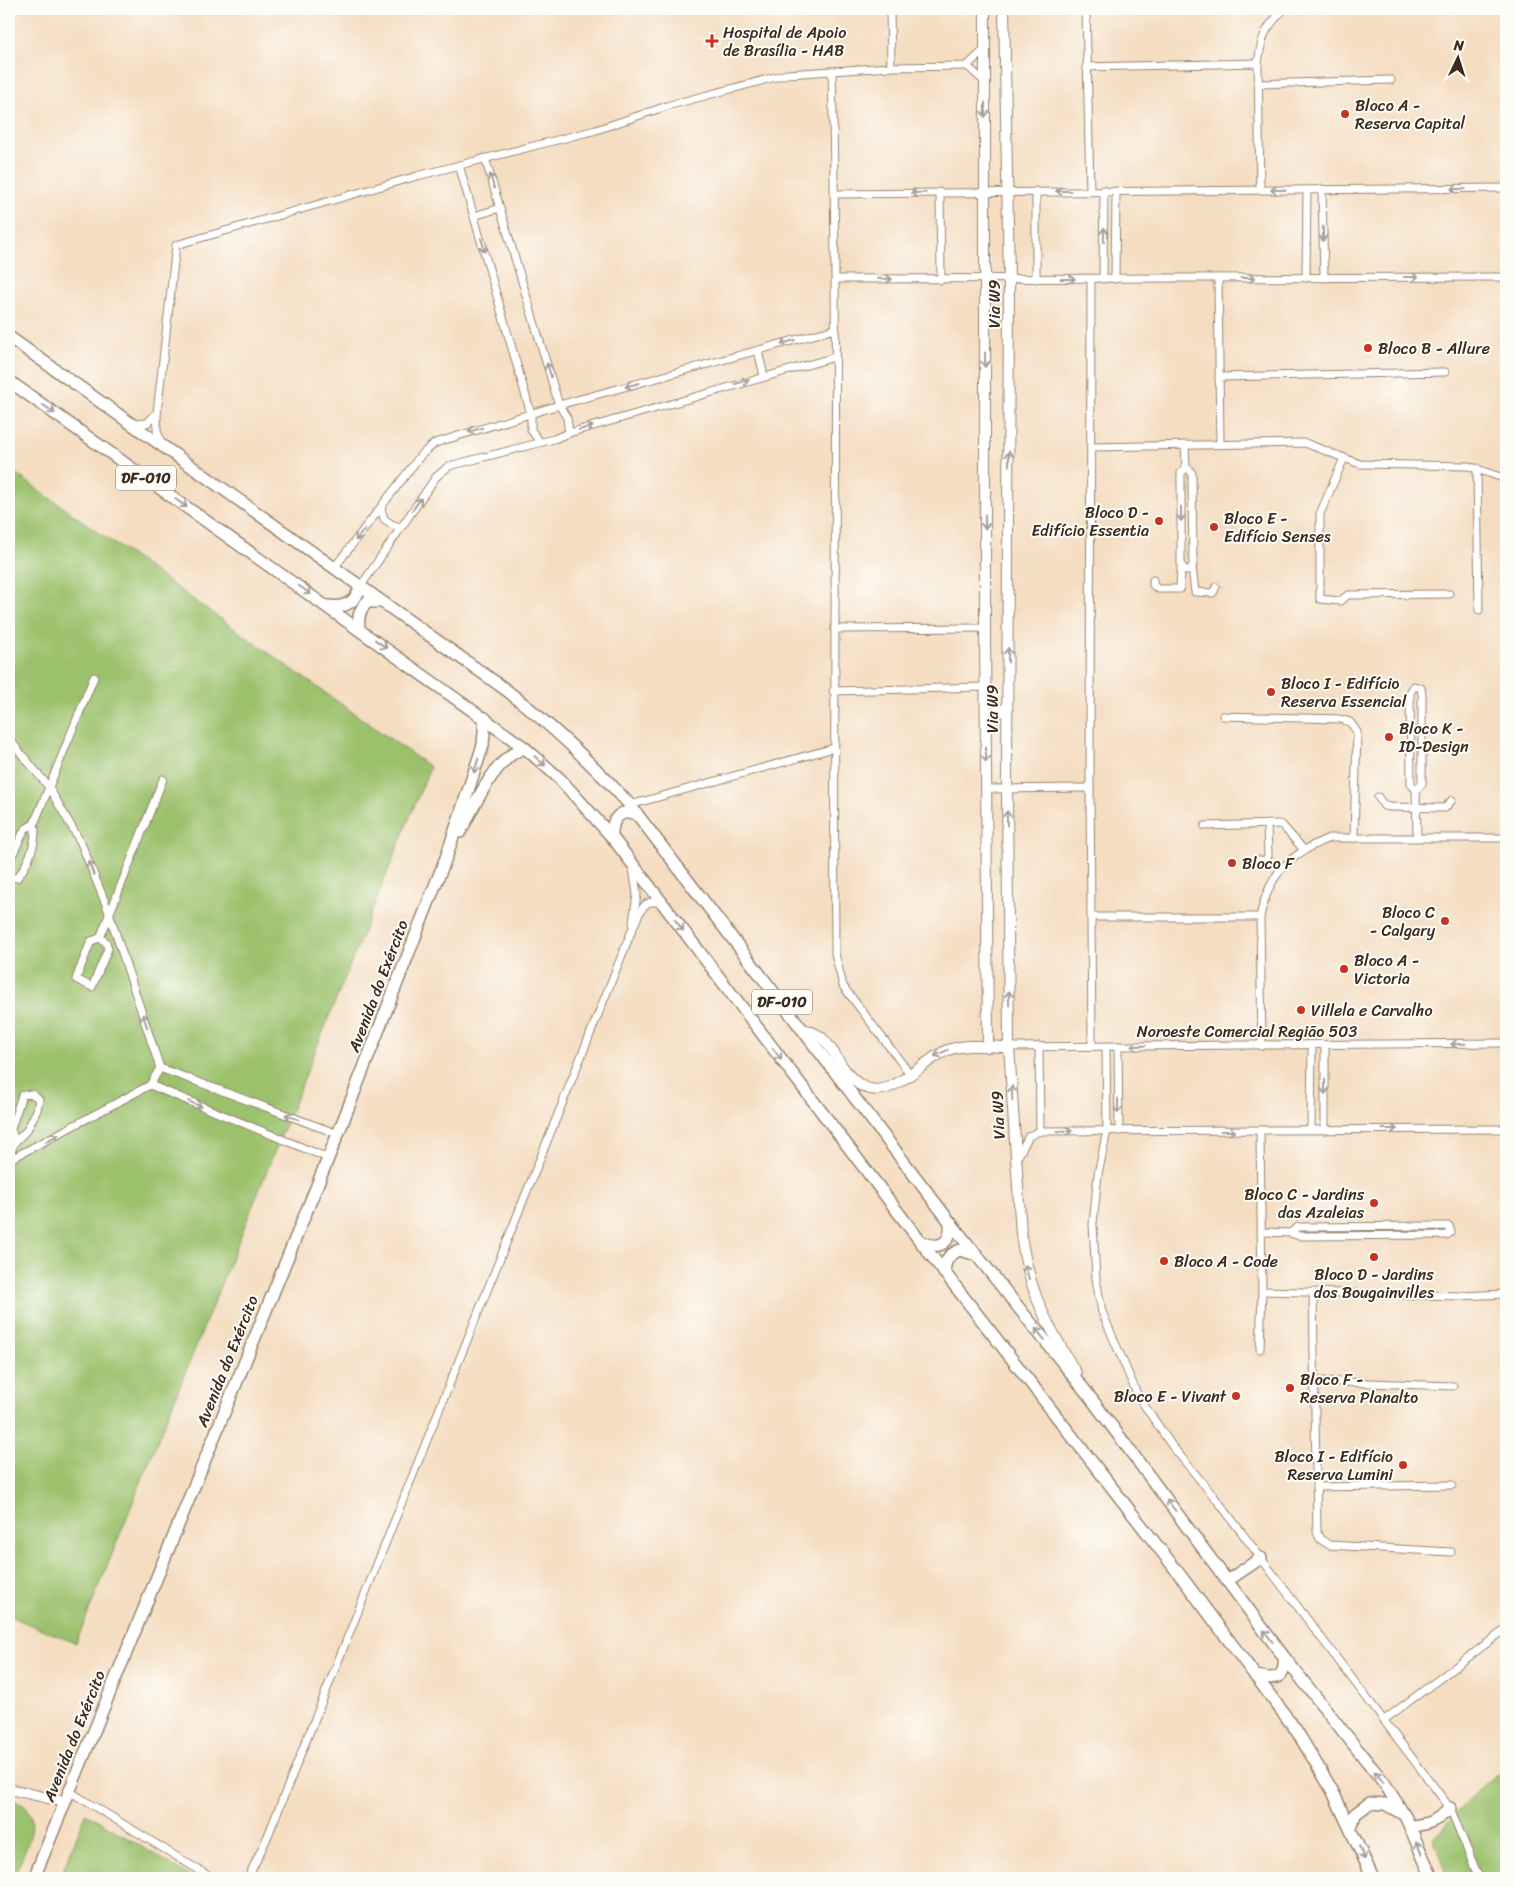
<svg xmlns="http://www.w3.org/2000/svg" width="1515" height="1887" viewBox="0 0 1515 1887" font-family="Sriracha,sans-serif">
<rect width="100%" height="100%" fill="#fdfcf7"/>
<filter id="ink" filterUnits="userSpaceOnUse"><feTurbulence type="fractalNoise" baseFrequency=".02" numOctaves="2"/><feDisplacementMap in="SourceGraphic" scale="10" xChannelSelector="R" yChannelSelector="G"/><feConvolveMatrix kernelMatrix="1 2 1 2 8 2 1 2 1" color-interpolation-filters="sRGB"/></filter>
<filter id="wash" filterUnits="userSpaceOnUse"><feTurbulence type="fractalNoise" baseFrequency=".0096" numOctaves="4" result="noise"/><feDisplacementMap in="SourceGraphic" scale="20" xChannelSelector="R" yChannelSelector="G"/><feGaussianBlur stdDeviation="1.12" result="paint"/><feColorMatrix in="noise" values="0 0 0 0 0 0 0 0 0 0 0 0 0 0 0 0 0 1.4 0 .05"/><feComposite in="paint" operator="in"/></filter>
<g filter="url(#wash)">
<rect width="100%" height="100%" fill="#f4ddc1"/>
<!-- green -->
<g fill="#9bc16c" stroke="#6b7645">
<polygon points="9,469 430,767 76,1643 9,1616"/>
<path d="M1506 1768V1878H1447L1434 1839C1456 1812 1478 1788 1506 1768Z"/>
<path d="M9 1799C52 1809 23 1853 13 1878H9Z"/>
<polygon points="86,1813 193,1878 60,1878"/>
</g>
</g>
<g filter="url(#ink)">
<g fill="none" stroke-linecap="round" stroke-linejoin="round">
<defs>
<g id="street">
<polyline points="890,9 891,67"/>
<polyline points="1086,9 1090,191"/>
<polyline points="967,66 985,82"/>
<polyline points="1086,67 1258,63"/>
<path d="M832 71C839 365 833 659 835 953L843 986 910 1074"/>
<polyline points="1259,84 1391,80"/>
<polyline points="485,158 559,405 567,418 569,433"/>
<polyline points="459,165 531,414 531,430 540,442"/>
<polyline points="1322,189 1324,278"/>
<path d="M1260 190 1258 63C1262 34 1265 29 1284 9"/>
<polyline points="1036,191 1036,279"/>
<polyline points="940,192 941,280"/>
<polyline points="835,194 1506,188"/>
<polyline points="474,216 500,208"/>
<polyline points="1218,278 1220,444"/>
<polyline points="1306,278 1307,190"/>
<polyline points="836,279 1506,277"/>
<polyline points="1091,279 1090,788 1092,1046"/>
<polyline points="1103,279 1104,190"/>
<polyline points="1115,279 1116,191"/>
<polyline points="758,351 764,376"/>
<polyline points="1219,377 1445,372"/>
<polyline points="132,424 147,423 157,413"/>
<polyline points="1185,445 1186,468 1181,473 1181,566 1187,571 1191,569 1193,564 1192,474 1190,470 1186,468"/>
<polyline points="162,446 157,430 157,413 176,245 417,176 596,130 670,105 787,74 891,67 967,66 985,49"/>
<polyline points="1091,447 1305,443 1360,464 1468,466 1506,479"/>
<polyline points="1344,458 1320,514 1320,599 1340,601 1348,595 1449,594"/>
<polyline points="1477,468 1479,610"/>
<polyline points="381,508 384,519 393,525 401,527"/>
<polyline points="1192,567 1195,592 1213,593 1216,587"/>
<polyline points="334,568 421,455 435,443 559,405 835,329"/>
<polyline points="1153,580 1153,585 1158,589 1180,589 1181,568"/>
<polyline points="360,587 436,477 449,466 554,439 569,433 835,357"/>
<polyline points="835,629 985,628"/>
<polyline points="833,691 985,687"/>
<polyline points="1223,716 1340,719 1350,722 1357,732 1354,838"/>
<polyline points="9,739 48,786 81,843 107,907 160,1068 150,1085 9,1160"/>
<polyline points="986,789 1090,788"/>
<polyline points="1416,790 1411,784 1410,693 1414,686 1421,688 1422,695 1422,784 1416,790 1417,837"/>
<polyline points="1378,797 1384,806 1391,807 1445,808 1452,800"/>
<polyline points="630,805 834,748"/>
<polyline points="1205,826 1278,824 1282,825 1303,849"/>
<polyline points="1259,860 1265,861 1268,856 1267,824"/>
<polyline points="9,862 25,829 34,824"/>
<path d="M9 877 17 878C28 865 38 840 34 824L94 677"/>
<polyline points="1091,917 1260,917"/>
<polyline points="633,922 637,894 633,868"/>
<polyline points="100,938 106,942 108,949 92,987 76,979 91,941 100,938 163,779"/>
<polyline points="1039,1046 1040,1131"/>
<polyline points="1106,1046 1107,1131 1098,1174 1093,1224 1096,1279 1102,1312 1138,1396 1172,1446 1220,1504 1450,1808 1479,1878"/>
<polyline points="1118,1046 1119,1131"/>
<path d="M1262 1046 1260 917C1269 873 1289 855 1329 838H1506"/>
<polyline points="1009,1047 1506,1043"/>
<polyline points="160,1068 338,1134"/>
<polyline points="150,1085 328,1158"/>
<polyline points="1311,1130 1312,1045"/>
<polyline points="1325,1130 1325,1045"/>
<polyline points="9,1156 15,1142 27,1130 37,1110 39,1099 32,1094 22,1095 11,1129 15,1142"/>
<polyline points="1018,1156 1029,1136 1040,1131 1506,1129"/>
<polyline points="1261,1232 1290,1233 1299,1236 1447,1235 1451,1232 1449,1226 1447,1226 1298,1227 1290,1233"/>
<polyline points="1262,1291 1460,1296 1506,1294"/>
<polyline points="1313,1293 1317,1532 1320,1539 1329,1545 1451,1552"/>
<polyline points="1260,1349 1262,1291 1260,1132"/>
<polyline points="1314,1381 1453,1386"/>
<polyline points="1316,1487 1452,1485"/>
<polyline points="1384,1720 1506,1629"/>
<polyline points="69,1791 212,1878"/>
<path d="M248 1878 267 1838 632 930C639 915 643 895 662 904"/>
</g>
<g id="secondary">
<polyline points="985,9 985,628 988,1047"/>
<path d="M1004 9 1009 280 1007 789 1009 1047 1021 1234C1029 1293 1046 1322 1076 1373"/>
<polyline points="986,714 999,709 1007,713"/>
<path d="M801 1028C808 1031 817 1033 822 1038 837 1052 844 1078 864 1087 892 1101 923 1059 948 1050 967 1043 990 1047 1009 1047"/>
<polyline points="9,1789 65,1802"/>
</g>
<g id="primary">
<path d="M9 337 505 689C550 724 591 762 630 805L950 1222 1087 1393 1284 1657 1385 1784 1406 1818 1432 1878"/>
<polyline points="9,381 525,748 559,778 612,837 920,1241 1180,1575 1296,1730 1332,1790 1373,1878"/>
<path d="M329 606C344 608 356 603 360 587"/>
<path d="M359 628C358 617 359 610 367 602H380"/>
<path d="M460 832C474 807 496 755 525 748"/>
<path d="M612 837C611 820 619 808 637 814"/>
<path d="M920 1241C940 1251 952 1243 950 1222"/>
<path d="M944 1273C945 1260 948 1255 960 1250L977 1255"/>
<polyline points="1227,1581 1261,1558"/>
<path d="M1255 1676C1274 1680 1286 1680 1284 1657"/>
<path d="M1410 1826C1426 1825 1438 1821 1450 1808"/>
<polyline points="1351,1828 1355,1814 1370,1803 1385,1804 1401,1813"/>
<polyline points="34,1878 338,1134 447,855 483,745 485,718"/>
</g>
</defs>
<!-- street casing -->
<use href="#street" stroke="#988470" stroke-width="9"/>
<!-- secondary casing -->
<use href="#secondary" stroke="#988470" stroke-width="12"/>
<!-- primary casing -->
<use href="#primary" stroke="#988470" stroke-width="14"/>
<!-- street -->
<use href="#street" stroke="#fff" stroke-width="7"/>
<!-- secondary -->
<use href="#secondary" stroke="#fff" stroke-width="10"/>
<!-- primary -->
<use href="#primary" stroke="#fff" stroke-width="11"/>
</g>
<!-- one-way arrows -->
<defs><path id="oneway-shaft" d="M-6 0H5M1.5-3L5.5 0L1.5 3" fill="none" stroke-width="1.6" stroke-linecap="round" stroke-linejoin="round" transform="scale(1.25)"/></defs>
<g stroke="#a79f9a">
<use href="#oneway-shaft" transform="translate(985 110) rotate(90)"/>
<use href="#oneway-shaft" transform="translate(492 181) rotate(-107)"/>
<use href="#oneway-shaft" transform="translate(1458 189) rotate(180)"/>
<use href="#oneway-shaft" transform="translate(1278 190) rotate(180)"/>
<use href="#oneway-shaft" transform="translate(1063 191) rotate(180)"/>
<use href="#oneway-shaft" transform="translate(918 193) rotate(179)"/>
<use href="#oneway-shaft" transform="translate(1323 234) rotate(89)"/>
<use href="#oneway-shaft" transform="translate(1104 235) rotate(-89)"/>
<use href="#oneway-shaft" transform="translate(483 245) rotate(73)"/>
<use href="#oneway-shaft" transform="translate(1411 277)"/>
<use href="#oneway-shaft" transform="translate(1248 278)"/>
<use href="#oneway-shaft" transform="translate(885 279) rotate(1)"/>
<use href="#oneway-shaft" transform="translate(1068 279)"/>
<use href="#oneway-shaft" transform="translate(788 342) rotate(164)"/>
<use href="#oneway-shaft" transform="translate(985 360) rotate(90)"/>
<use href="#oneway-shaft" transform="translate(549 370) rotate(-107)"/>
<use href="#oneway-shaft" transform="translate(742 382) rotate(-16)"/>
<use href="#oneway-shaft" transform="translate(632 385) rotate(165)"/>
<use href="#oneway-shaft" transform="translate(49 409) rotate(35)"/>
<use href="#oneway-shaft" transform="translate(586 428) rotate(-16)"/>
<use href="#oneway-shaft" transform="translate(475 430) rotate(164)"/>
<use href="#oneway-shaft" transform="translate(1009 458) rotate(-90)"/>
<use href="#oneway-shaft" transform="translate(181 503) rotate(35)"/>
<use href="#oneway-shaft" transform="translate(417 504) rotate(-54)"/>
<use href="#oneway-shaft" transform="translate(1181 514) rotate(90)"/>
<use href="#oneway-shaft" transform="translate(985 522) rotate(90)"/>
<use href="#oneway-shaft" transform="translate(360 535) rotate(128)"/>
<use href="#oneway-shaft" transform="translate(305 590) rotate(35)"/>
<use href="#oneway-shaft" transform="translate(381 644) rotate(36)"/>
<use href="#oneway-shaft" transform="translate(1008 655) rotate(-90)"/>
<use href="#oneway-shaft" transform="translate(986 755) rotate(90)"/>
<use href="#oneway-shaft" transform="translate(540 761) rotate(42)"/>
<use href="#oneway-shaft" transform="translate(476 766) rotate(108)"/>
<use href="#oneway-shaft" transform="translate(1007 818) rotate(-90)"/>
<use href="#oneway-shaft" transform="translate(91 868) rotate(-112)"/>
<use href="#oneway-shaft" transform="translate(679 925) rotate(53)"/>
<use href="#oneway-shaft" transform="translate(1009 998) rotate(-91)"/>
<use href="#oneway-shaft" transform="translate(145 1021) rotate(-108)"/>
<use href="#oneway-shaft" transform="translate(1458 1044) rotate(178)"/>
<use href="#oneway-shaft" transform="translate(1138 1046) rotate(179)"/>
<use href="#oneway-shaft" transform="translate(941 1053) rotate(155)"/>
<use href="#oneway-shaft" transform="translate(777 1054) rotate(53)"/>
<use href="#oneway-shaft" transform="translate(1325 1087) rotate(90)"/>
<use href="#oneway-shaft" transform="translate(1012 1093) rotate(-93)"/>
<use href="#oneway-shaft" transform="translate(195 1104) rotate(22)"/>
<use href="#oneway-shaft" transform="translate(1118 1106) rotate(90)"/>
<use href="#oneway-shaft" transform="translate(292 1117) rotate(-160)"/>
<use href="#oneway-shaft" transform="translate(1390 1129)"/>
<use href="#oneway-shaft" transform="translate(1065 1131)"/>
<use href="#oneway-shaft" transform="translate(1228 1131)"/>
<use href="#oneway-shaft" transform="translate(52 1138) rotate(-28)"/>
<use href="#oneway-shaft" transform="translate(1027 1272) rotate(-105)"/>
<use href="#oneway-shaft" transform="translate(1040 1334) rotate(-129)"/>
<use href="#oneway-shaft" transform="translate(1171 1505) rotate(-127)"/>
<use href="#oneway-shaft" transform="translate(1268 1636) rotate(-127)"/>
<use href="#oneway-shaft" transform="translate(1379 1777) rotate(-128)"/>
<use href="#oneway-shaft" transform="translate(1419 1848) rotate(-113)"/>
<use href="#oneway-shaft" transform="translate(1362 1853) rotate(67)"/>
</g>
</g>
<!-- markers -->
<g fill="#c8321e" stroke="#fdfcf7" stroke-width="2">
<path d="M709.5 33.5h5v5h5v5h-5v5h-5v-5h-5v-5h5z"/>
<circle cx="1345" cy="114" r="5"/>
<circle cx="1368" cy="348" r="5"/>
<circle cx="1159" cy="521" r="5"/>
<circle cx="1214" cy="527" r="5"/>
<circle cx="1271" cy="692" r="5"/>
<circle cx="1389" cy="737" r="5"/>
<circle cx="1232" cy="863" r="5"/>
<circle cx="1445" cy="921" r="5"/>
<circle cx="1344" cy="969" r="5"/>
<circle cx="1301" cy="1010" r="5"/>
<circle cx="1374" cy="1203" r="5"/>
<circle cx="1374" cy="1257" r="5"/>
<circle cx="1164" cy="1261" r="5"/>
<circle cx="1290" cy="1388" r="5"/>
<circle cx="1236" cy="1396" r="5"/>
<circle cx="1403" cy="1465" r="5"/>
</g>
<g text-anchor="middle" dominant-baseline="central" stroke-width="4" stroke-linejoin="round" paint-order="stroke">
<!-- shield labels -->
<g fill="#fdfcf7" stroke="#75695f" stroke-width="1">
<rect x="116" y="465.5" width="60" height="25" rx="4"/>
<rect x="752" y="989.5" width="60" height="25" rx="4"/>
</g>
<g font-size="15" font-weight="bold" fill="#3b2a1e">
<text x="146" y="478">DF-010</text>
<text x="782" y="1002">DF-010</text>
</g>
<!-- poi labels -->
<g font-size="16" fill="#3b2a1e" stroke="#fdfcf7" text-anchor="start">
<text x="723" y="32">Hospital de Apoio<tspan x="723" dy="18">de Brasília - HAB</tspan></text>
<text x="1355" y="105">Bloco A -<tspan x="1355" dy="18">Reserva Capital</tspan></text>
<text x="1378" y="348">Bloco B - Allure</text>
<text x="1149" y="512" text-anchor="end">Bloco D -<tspan x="1149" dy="18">Edifício Essentia</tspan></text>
<text x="1224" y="518">Bloco E -<tspan x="1224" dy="18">Edifício Senses</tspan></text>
<text x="1281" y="683">Bloco I - Edifício<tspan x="1281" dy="18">Reserva Essencial</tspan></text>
<text x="1399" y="728">Bloco K -<tspan x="1399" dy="18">ID-Design</tspan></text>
<text x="1242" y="863">Bloco F</text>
<text x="1435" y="912" text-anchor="end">Bloco C<tspan x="1435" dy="18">- Calgary</tspan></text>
<text x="1354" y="960">Bloco A -<tspan x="1354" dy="18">Victoria</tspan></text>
<text x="1311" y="1010">Villela e Carvalho</text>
<text x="1364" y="1194" text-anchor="end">Bloco C - Jardins<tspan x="1364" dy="18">das Azaleias</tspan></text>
<text x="1174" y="1261">Bloco A - Code</text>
<text x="1374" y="1274" text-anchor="middle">Bloco D - Jardins<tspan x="1374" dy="18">dos Bougainvilles</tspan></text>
<text x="1300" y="1379">Bloco F -<tspan x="1300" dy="18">Reserva Planalto</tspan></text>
<text x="1226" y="1396" text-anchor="end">Bloco E - Vivant</text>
<text x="1393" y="1456" text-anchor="end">Bloco I - Edifício<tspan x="1393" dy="18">Reserva Lumini</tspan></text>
</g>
<!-- street labels -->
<g font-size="16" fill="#3b2a1e" stroke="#fdfcf7">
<text transform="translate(994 304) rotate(-90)">Via W9</text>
<text transform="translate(992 709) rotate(-90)">Via W9</text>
<text transform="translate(378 986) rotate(-69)">Avenida do Exército</text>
<text x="1247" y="1031">Noroeste Comercial Região 503</text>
<text transform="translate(998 1115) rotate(-93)">Via W9</text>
<text transform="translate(227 1361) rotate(-68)">Avenida do Exército</text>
<text transform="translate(74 1736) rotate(-68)">Avenida do Exército</text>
</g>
</g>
<!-- margin -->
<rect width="1515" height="1887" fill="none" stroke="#fdfcf7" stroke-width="30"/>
<!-- north arrow -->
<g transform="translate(1458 58) rotate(4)" stroke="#fdfcf7" stroke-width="4" paint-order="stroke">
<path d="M0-4L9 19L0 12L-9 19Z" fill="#3b2a1e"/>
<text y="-8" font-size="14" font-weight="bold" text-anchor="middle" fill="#3b2a1e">N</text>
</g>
</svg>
